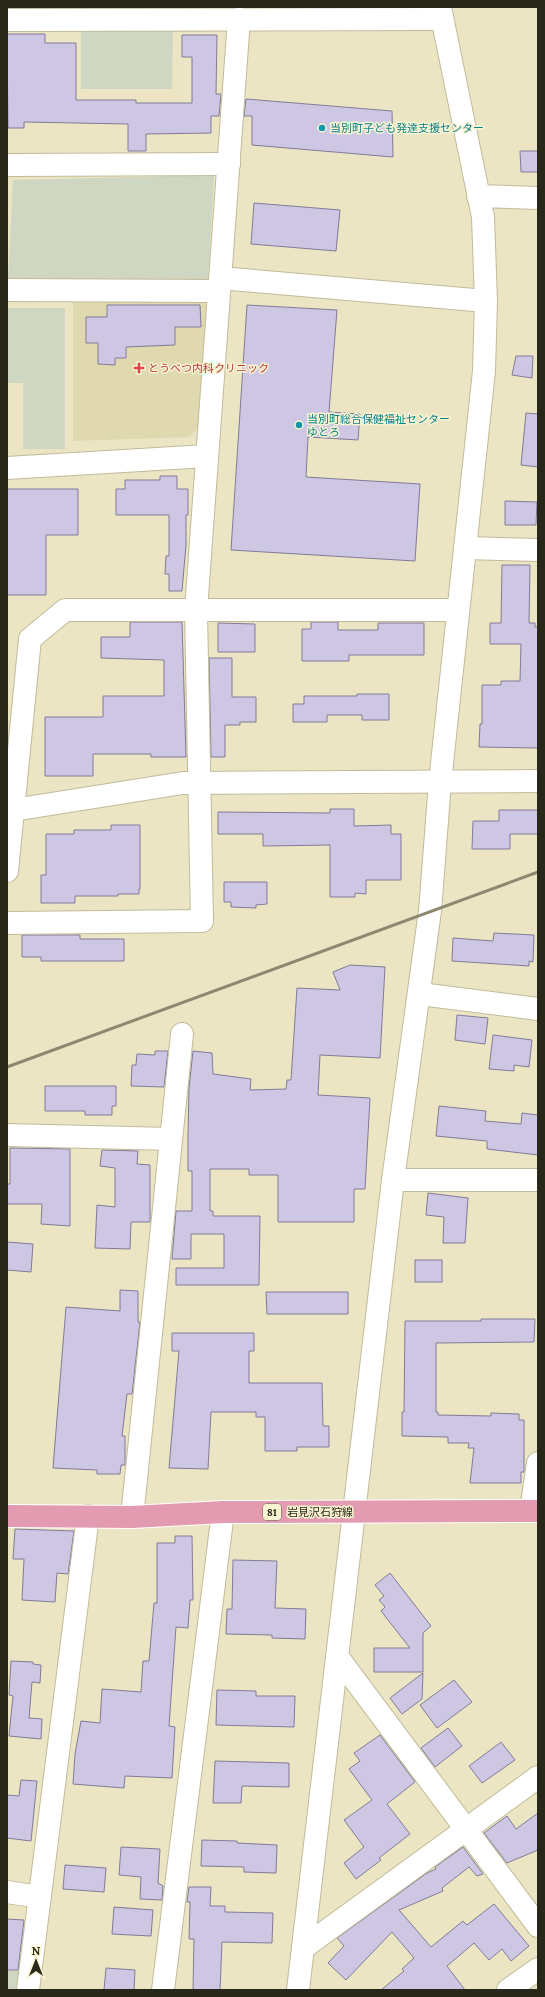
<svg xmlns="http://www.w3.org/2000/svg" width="545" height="1997" viewBox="0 0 545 1997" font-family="Lora,'Noto Sans JP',serif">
<rect width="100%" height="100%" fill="#ebe5c3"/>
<!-- built -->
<polygon fill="#e0d9b0" points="73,299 201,299 211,311 200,425 190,437 73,441"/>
<!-- green -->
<g fill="#cfd6c2">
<polygon points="81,30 173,30 172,89 81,89"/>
<polygon points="214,175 208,281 8,281 13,180"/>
<polygon points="7,308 65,308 65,449 23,449 23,383 7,383"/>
<polygon points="7,1971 19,1971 16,1990 7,1990"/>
</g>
<!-- building -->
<g fill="#cdc7e4" stroke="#817b98">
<polygon points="7,34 45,34 45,43 76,43 76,100 136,100 136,103 192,103 192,57 182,57 182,35 217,35 216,94 221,94 219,116 211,116 211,133 146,134 146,151 128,151 128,124 24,122 24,128 8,128"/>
<polygon points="246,99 392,111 393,157 252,145 252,116 244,116"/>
<polygon points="520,151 538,151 538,172 521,172"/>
<polygon points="254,203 340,210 336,251 251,244"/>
<polygon points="107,305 200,305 201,327 175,327 175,345 126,347 126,358 115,358 115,365 98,364 98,343 86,343 86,317 107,317"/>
<polygon points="247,305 337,310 329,412 360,414 358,440 308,437 306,477 420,484 415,561 231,550"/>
<polygon points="516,356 533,356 532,378 512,375"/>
<polygon points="526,413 538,414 538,467 521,465"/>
<polygon points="160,476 177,476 177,489 188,489 188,515 186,515 186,545 182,591 169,591 169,574 165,574 166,556 169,556 169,515 116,515 116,489 125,489 125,480 160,480"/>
<polygon points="7,489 78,489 78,535 46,535 46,595 7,595"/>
<polygon points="505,501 537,502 536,525 505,525"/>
<polygon points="502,565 530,565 529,623 535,623 535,627 538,627 538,748 479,747 480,724 482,724 482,685 501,685 501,681 520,681 521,644 490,644 490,623 501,623"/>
<polygon points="130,622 182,622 186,757 151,757 151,754 93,754 93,776 45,776 45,717 103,717 103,696 164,696 164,660 101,658 101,637 130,637"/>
<polygon points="311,622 338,622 338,630 378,630 378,623 424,623 424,655 349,655 349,661 302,661 302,629 311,629"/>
<polygon points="218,623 255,624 255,652 218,652"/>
<polygon points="209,658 232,658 232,697 256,697 256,722 240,722 240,725 225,725 225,757 211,757"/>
<polygon points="357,694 389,694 389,720 362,720 362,715 327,715 327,722 293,722 293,704 304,704 304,696 357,696"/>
<polygon points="330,809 354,809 354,826 391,825 391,834 401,834 401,880 366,880 366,894 355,893 355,897 330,897 330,845 263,846 263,834 218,834 218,812 330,813"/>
<polygon points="499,810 538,810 538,834 510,834 510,849 472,849 473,821 499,821"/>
<polygon points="111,825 140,825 140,889 139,889 139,894 118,894 118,896 75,896 75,903 41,903 41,875 46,875 46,834 74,834 74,830 111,830"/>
<polygon points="224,882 267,882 267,904 256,905 256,908 231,907 231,902 224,902"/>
<polygon points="494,933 534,935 533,962 529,961 529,966 452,961 453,938 493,941"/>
<polygon points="22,935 80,935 80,939 124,939 124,961 41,961 41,957 22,957"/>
<polygon points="350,965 385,967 380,1058 320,1055 318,1095 370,1098 365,1189 354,1189 354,1222 278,1222 278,1175 249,1175 249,1169 210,1169 210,1211 213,1211 213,1216 260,1216 259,1285 176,1285 176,1268 224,1268 224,1234 191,1234 191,1259 172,1259 176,1211 192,1211 192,1171 188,1171 188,1137 189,1088 193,1051 212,1053 213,1074 251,1079 250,1090 286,1089 287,1080 291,1080 297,988 340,990 333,972"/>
<polygon points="457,1015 488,1018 485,1044 455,1040"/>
<polygon points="493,1035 532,1040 529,1067 514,1065 514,1071 489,1069"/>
<polygon points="155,1051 168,1051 164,1087 131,1086 132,1065 136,1065 137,1054 155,1055"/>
<polygon points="45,1086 116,1086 116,1106 112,1106 112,1115 85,1115 85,1111 45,1111"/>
<polygon points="439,1106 486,1111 485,1121 521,1124 522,1113 538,1115 538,1155 487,1149 487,1141 436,1136"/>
<polygon points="10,1148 70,1149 70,1226 41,1224 42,1204 7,1204 7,1184 10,1184"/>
<polygon points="102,1150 138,1151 137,1164 150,1165 150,1222 131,1222 130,1249 95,1248 97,1205 115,1207 115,1168 100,1166"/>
<polygon points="428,1193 468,1198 465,1243 443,1243 444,1217 426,1215"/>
<polygon points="7,1242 33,1244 31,1272 7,1270"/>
<rect x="415" y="1260" width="27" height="22"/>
<polygon points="120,1290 138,1291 138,1322 140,1322 132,1394 127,1394 122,1436 125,1436 125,1465 121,1465 120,1474 97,1474 97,1470 53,1468 66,1307 120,1311"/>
<polygon points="266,1292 348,1292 348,1314 267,1314"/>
<polygon points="481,1319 535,1319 534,1342 436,1343 436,1412 438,1412 438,1415 491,1416 491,1413 519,1414 519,1420 524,1420 524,1472 521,1472 521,1483 470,1483 474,1448 468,1448 469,1443 448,1443 448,1437 402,1436 402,1412 404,1412 405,1321 481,1321"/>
<polygon points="172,1333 254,1333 254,1351 249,1351 249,1383 322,1383 323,1426 329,1426 329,1447 297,1447 297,1451 265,1451 265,1417 256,1417 256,1412 211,1412 208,1469 169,1468 179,1351 172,1351"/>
<polygon points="15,1529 74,1531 68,1574 57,1573 55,1602 22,1600 24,1559 13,1559"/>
<polygon points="175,1536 192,1536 193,1600 190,1600 188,1628 176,1627 169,1726 175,1727 172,1778 125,1776 124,1788 73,1784 75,1754 81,1721 100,1723 102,1689 141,1692 143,1661 149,1661 154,1603 157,1603 157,1543 175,1543"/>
<polygon points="233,1560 277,1561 275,1608 306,1609 305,1639 272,1638 272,1635 226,1634 227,1609 232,1609"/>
<polygon points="390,1573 431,1626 423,1633 423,1672 374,1672 374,1648 410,1648 381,1611 385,1607 379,1600 384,1596 375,1585"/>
<polygon points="11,1661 33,1662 33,1664 41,1665 40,1683 32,1682 29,1718 42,1719 41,1739 9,1736 13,1696 9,1695"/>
<polygon points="423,1673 422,1699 402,1714 390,1698"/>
<polygon points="454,1680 472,1702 437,1728 420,1705"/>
<polygon points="217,1690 256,1691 256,1696 295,1696 294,1727 216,1725"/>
<polygon points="448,1728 462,1746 435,1767 421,1748"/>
<polygon points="380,1735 415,1782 387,1804 410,1834 379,1858 381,1860 356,1879 344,1863 364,1847 344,1820 372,1800 349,1769 360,1761 354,1753"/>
<polygon points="501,1742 515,1760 482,1783 469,1766"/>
<polygon points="215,1761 289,1763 289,1787 242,1786 241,1803 213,1803"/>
<polygon points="21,1780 37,1781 31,1841 7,1838 7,1795 19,1796"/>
<polygon points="538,1813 538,1850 507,1863 484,1833 507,1816 516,1829"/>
<polygon points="202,1840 237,1841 237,1843 277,1845 276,1873 244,1872 244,1867 201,1866"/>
<polygon points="121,1847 160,1849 158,1883 163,1886 162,1900 140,1899 141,1877 119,1875"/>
<polygon points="463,1847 483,1874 477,1876 469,1867 442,1888 443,1891 399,1910 431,1947 463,1921 467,1925 494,1904 529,1946 511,1961 502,1949 489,1960 474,1943 447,1966 465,1990 381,1990 404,1971 402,1969 414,1958 392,1932 346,1980 328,1963 344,1946 337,1938 427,1873 436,1869 435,1867"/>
<polygon points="65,1865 106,1868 104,1892 63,1889"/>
<polygon points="189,1887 211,1887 210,1906 225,1906 225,1912 273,1913 272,1943 222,1942 220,1990 193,1990 194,1939 189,1939 190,1902 187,1902"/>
<polygon points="114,1907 153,1910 151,1936 112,1934"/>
<polygon points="7,1919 24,1920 18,1970 7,1970"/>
<polygon points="106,1968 135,1970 134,1990 104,1990"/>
</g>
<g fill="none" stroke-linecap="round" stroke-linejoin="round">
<defs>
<g id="minor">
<polyline points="7,20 442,19"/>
<polyline points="7,165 229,164"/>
<polyline points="478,196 538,198"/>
<polyline points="220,278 486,301"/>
<polyline points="7,290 219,291"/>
<polyline points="7,468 207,456"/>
<polyline points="465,548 538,550"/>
<polyline points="7,811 183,783 538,781"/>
<polyline points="7,871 30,639 65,610 458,610"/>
<polyline points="7,923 202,921 196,610 239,19"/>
<polyline points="420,994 538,1009"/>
<polyline points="7,1135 171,1139"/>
<polyline points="393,1180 538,1180"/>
<polyline points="531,1511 538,1463"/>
<polyline points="132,1517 182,1034"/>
<polyline points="337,1656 538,1926"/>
<polyline points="7,1892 40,1897"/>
<polyline points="303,1948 538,1777"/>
<polyline points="28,1990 88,1516"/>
<polyline points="163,1990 223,1512"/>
<polyline points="298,1990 393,1180 430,911 440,782 484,371 486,301 483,217 440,7"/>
<polyline points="508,1990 538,1969"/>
</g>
<polyline id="major" points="7,1516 132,1517 223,1512 538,1511"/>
</defs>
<!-- minor casing -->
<use href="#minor" stroke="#c1bb9a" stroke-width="24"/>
<!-- major casing -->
<use href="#major" stroke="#fff" stroke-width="24"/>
<!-- minor -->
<use href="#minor" stroke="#fff" stroke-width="22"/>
<!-- major -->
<use href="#major" stroke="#e39bb1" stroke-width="22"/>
<!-- rail -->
<polyline stroke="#8d8971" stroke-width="3" points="7,1067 538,872"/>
</g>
<!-- markers -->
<g fill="#0f9aa8" stroke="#f8f3d0" stroke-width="1.5">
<circle cx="322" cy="128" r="4"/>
<circle cx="299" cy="425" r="4"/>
</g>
<path fill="#e0444e" stroke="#f8f3d0" stroke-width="1.5" d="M137 362h4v4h4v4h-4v4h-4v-4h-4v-4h4z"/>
<g text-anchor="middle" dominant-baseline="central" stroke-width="3" stroke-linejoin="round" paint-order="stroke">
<!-- shield labels -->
<rect fill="#f8f3d0" stroke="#676451" stroke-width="1" x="263" y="1504" width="18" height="16" rx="3"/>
<g font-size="10" font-weight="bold" fill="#29271a">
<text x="272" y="1512">81</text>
</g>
<!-- culture labels -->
<g font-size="11" fill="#0d838f" stroke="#f8f3d0" text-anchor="start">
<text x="330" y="128">当別町子ども発達支援センター</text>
<text x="307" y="419">当別町総合保健福祉センター<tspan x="307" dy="13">ゆとろ</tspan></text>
</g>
<!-- health labels -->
<g font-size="11" fill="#be3a42" stroke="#f8f3d0" text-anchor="start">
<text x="148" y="368">とうべつ内科クリニック</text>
</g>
<!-- street labels -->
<g font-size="11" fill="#29271a" stroke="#f8f3d0">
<text x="320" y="1512">岩見沢石狩線</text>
</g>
</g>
<!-- border -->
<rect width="545" height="1997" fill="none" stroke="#29271a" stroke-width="16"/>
<!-- north arrow -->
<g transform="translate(36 1961)" stroke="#f8f3d0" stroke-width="3" paint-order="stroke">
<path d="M0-3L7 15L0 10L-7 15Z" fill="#29271a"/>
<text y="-6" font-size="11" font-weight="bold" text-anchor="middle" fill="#29271a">N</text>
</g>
</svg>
